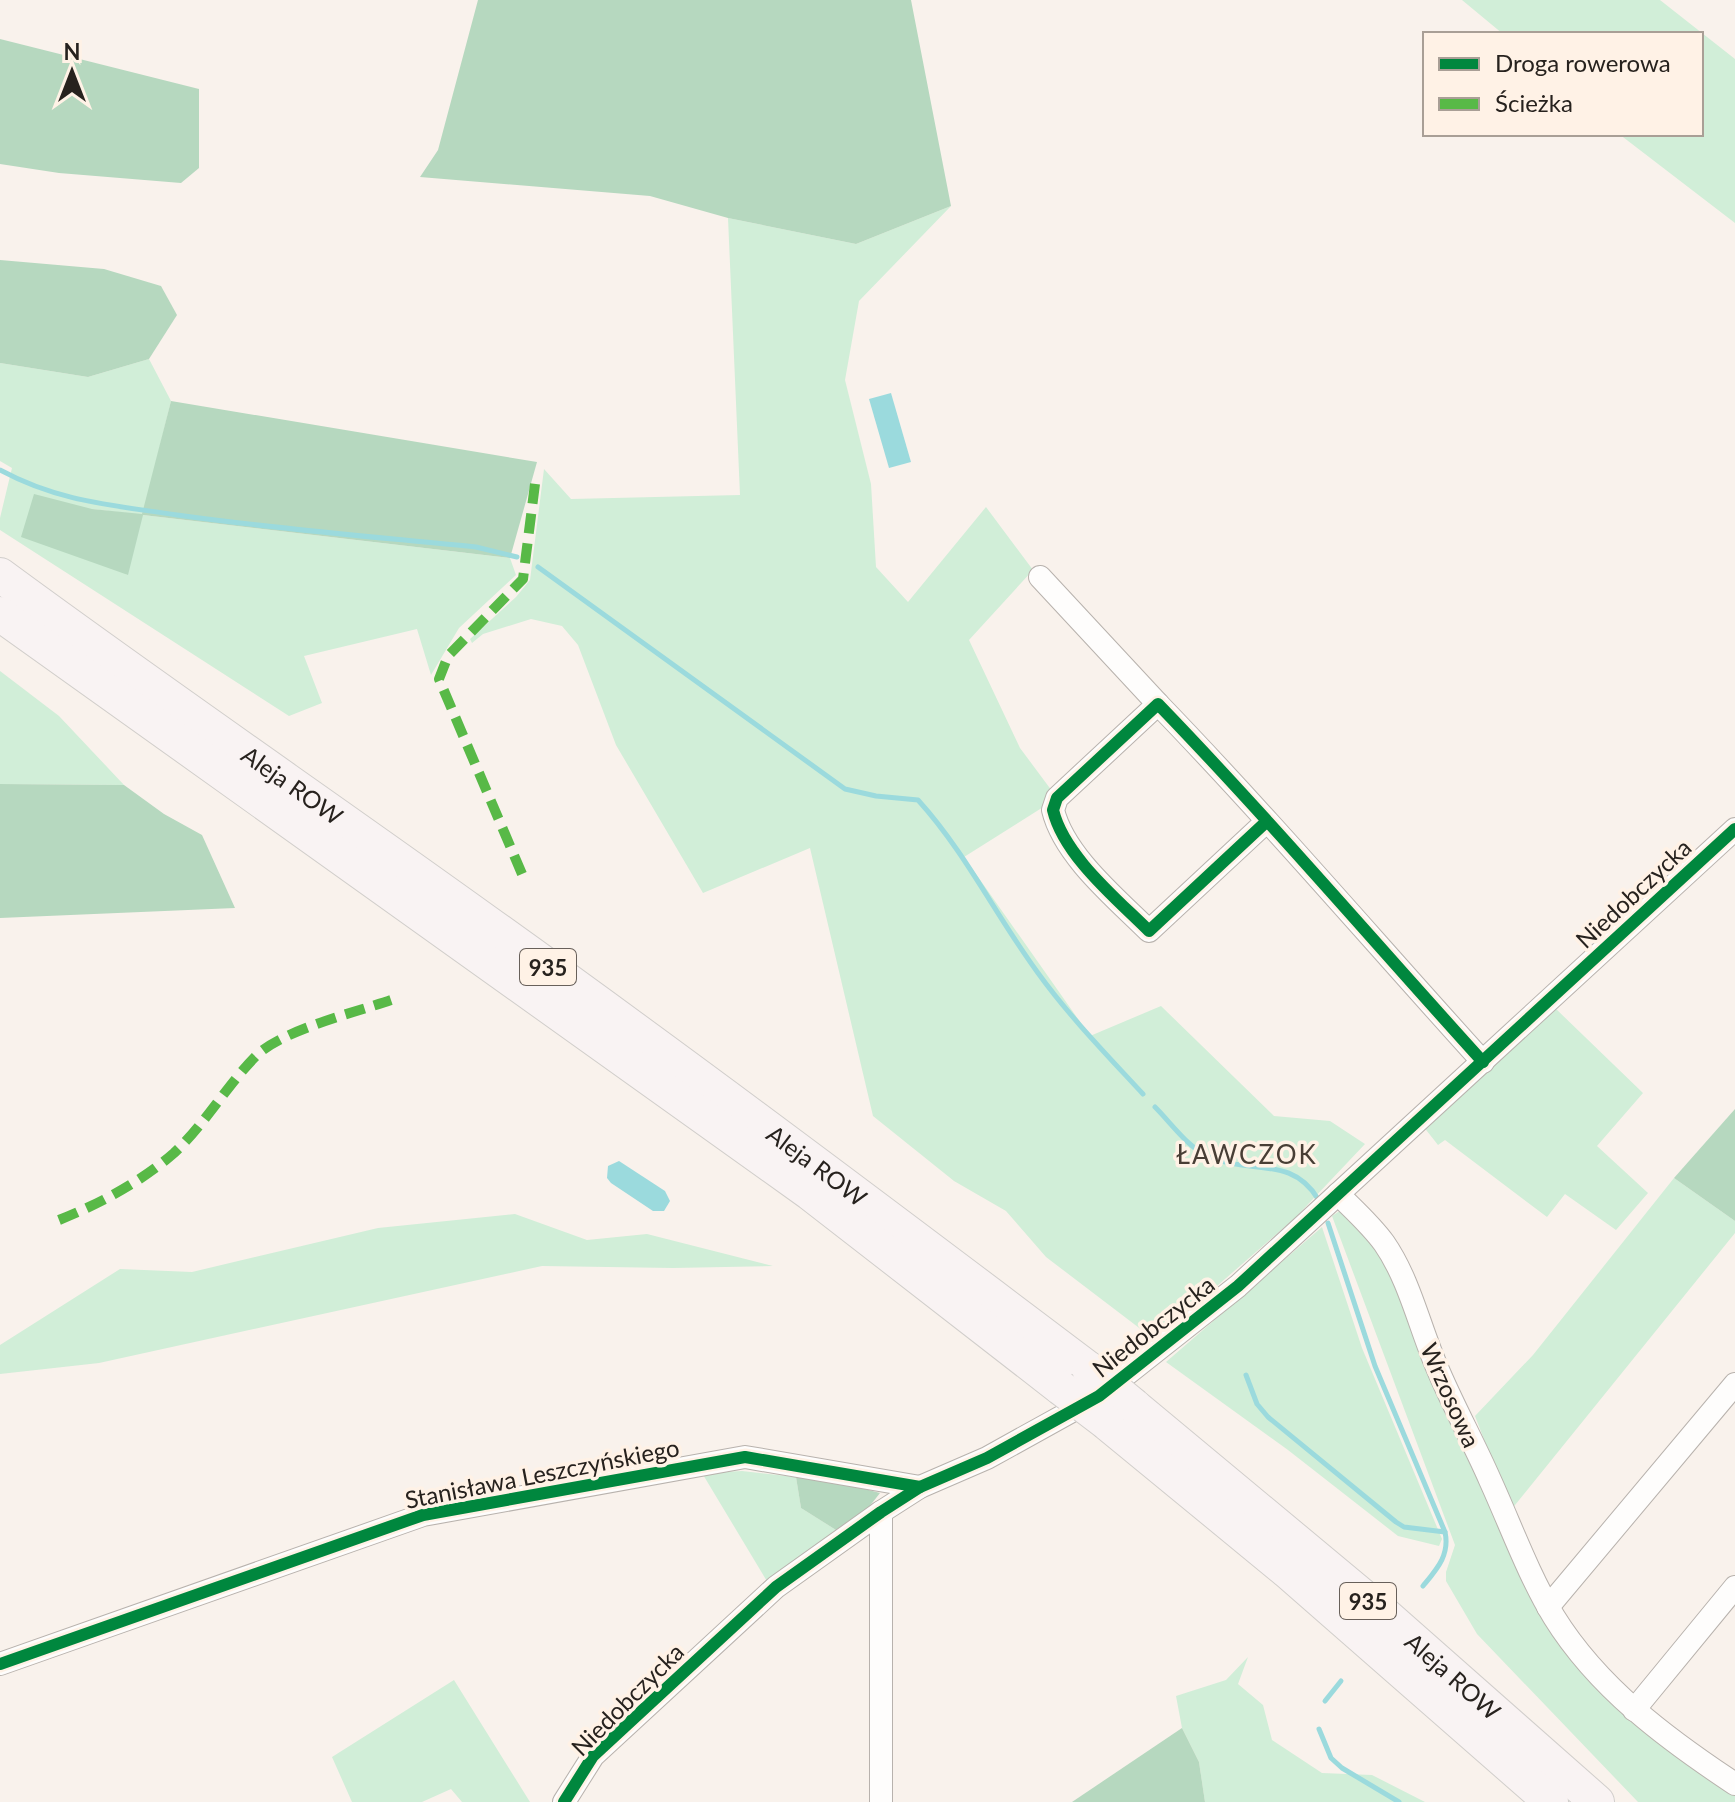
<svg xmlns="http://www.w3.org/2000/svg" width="1735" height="1802" viewBox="0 0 1735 1802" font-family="Lato,sans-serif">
<rect width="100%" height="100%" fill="#f9f2ec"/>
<!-- green -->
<g fill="#d1eed8" fill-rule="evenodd">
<polygon points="1462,0 1660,0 1735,59 1735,223 1619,134 1701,134 1701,34 1503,34"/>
<polygon points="951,206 859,301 845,380 871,484 876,567 908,602 986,507 1033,570 969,640 1020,748 1052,791 1048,804 964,857 1090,1036 1161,1006 1274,1116 1330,1121 1365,1144 1295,1218 1155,1340 1046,1257 1006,1211 954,1181 873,1116 810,848 703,893 616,745 578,645 562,626 531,619 483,634 472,643 470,639 516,597 530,580 544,469 571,499 740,495 728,218 856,244"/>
<path d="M149 359 171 401 143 515 510 558 516 575 459 628 431 675 417 629 304 656 322 703 289 716 0 530V518L12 468 0 461V363L88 377ZM92 509 142 515 127 575Z"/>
<polygon points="0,671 59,716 124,785 0,784"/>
<polygon points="1555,1008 1643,1093 1597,1146 1648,1193 1616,1230 1565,1194 1547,1217 1445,1140 1438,1145 1423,1126"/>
<polygon points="1674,1178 1735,1221 1735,1233 1511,1510 1475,1416 1533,1355"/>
<polygon points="1344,1208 1384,1252 1554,1628 1735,1791 1735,1802 1638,1802 1477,1634 1446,1581 1446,1572 1455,1545 1332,1216"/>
<polygon points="515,1214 587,1240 647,1234 773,1266 673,1268 542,1266 99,1363 0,1374 0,1345 120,1269 192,1272 378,1228"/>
<polygon points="1322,1227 1362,1348 1442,1539 1439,1546 1398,1536 1288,1450 1166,1362"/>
<polygon points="742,1471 796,1477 801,1508 836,1530 768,1583 702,1473"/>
<polygon points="1248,1657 1238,1684 1263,1705 1272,1740 1322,1773 1372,1775 1425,1802 1205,1802 1199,1762 1182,1728 1176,1696 1226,1680"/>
<polygon points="454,1680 530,1802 462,1802 451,1789 422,1802 352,1802 332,1757"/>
</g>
<!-- forest -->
<g fill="#b6d8bf">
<polygon points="478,0 911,0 951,206 856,244 728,218 650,196 420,177 438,150"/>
<polygon points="0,39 199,89 199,168 181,183 59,173 0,164"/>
<polygon points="0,260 104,269 161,286 177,315 149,359 88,377 0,363"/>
<polygon points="171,401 537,462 510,558 143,515 128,575 21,537 34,494 92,509 142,514"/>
<polygon points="0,784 124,785 164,814 202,835 235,908 0,918"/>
<polygon points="1735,1109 1735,1221 1674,1178"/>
<polygon points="796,1477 835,1481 880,1493 869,1507 836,1530 801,1508"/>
<polygon points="1182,1728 1199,1762 1205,1802 1072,1802"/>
</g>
<!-- water -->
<g fill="#9bdadd">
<polygon points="891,393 911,462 889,468 869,399"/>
<polygon points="619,1161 665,1191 670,1201 664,1211 653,1211 611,1183 607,1178 608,1166"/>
</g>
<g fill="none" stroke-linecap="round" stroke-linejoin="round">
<!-- stream -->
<g stroke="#9bdadd" stroke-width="5">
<path d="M0 470C59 502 112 505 177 515 276 529 376 537 476 547L517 557"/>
<path d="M538 567 845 789 876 796 918 800C966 853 996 916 1038 973 1069 1016 1107 1055 1143 1094"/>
<path d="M1155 1107C1172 1124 1189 1149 1211 1158 1252 1174 1292 1156 1318 1199"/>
<path d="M1328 1223 1375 1366 1445 1532C1450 1555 1437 1569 1423 1586"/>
<polyline points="1246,1375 1257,1404 1268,1417 1396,1522 1404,1527 1445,1532"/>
<polyline points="1325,1701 1341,1681"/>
<polyline points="1319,1729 1331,1758 1342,1768 1399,1802"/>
</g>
<defs>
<g id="minor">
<polyline points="1040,577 1158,704"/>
<path d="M1266 822 1149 931C1117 899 1064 856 1053 810L1057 798 1158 704C1270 820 1375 943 1483 1062"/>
<path d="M1338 1194C1354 1210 1371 1225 1384 1243 1409 1279 1419 1325 1436 1365 1452 1404 1473 1441 1490 1480 1511 1526 1528 1574 1554 1617 1598 1688 1667 1739 1735 1784"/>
<polyline points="881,1512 881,1802"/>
<polyline points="1548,1607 1735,1384"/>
<polyline points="0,1664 423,1515 745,1457 920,1487"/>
<polyline points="1634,1710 1735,1587"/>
<polyline points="564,1802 593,1756 776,1587 881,1512 920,1487 987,1458 1099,1396 1238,1286 1735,829"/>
</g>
<g id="primary">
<path id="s1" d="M0 575C160 693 324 805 485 921 689 1067 889 1218 1089 1369"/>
<polyline points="0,614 810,1193 1061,1388"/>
<path id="s2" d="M1134 1406 1384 1614 1597 1802"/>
<polyline points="1107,1423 1287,1571 1551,1802"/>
</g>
</defs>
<!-- minor casing -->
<use href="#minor" stroke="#b8b2ad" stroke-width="24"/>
<!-- primary casing -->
<use href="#primary" stroke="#d1cecb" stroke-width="36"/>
<!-- minor -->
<use href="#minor" stroke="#fefdfc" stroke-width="22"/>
<!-- primary -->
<use href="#primary" stroke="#f9f3f3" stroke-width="34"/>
<defs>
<g id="primary-bridge">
<polyline points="1089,1369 1134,1406"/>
<polyline points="1061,1388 1107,1423"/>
</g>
</defs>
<!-- primary-bridge casing -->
<use href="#primary-bridge" stroke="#d1cecb" stroke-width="36" stroke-linecap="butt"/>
<!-- primary-bridge -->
<use href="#primary-bridge" stroke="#f9f3f3" stroke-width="34"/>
<!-- quiet -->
<g stroke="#58b947" stroke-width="10" stroke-dasharray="20 10" stroke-linecap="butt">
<polyline points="522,874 439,679 448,656 523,579 536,476"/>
<path d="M59 1220C99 1204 141 1182 174 1153 205 1124 227 1085 257 1055 283 1030 356 1012 391 1000"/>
</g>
<defs>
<g id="cycleway">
<path d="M1266 822 1149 931C1117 899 1064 856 1053 810L1057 798 1158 704C1270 820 1375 943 1483 1062"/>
<polyline points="0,1664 423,1515 745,1457 920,1487"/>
<polyline points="564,1802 593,1756 776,1587 881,1512 920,1487 987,1458 1099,1396 1238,1286 1735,829"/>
</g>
</defs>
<!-- cycleway casing -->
<use href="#cycleway" stroke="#fff2e6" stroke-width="17"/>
<!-- cycleway -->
<use href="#cycleway" stroke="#00873e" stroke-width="12"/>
</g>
<g text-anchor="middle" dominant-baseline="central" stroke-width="7" stroke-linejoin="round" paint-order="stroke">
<!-- shield labels -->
<g fill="#fff2e6" stroke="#68605a" stroke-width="2">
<rect x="520" y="949" width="56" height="36" rx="6"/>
<rect x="1340" y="1583" width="56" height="36" rx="6"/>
</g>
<g font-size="22" font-weight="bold" fill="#27221e">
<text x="548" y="967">935</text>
<text x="1368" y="1601">935</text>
</g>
<!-- street labels -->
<g font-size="24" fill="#27221e" stroke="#fff2e6">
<text stroke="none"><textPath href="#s1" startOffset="360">Aleja ROW</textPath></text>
<text transform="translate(1633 893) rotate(-43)">Niedobczycka</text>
<text stroke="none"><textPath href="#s1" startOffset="1008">Aleja ROW</textPath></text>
<text transform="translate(1153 1326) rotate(-38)">Niedobczycka</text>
<text transform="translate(1451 1395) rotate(66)">Wrzosowa</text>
<text transform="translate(542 1473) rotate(-11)">Stanisława Leszczyńskiego</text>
<text stroke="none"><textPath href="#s2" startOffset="418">Aleja ROW</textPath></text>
<text transform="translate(627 1699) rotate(-45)">Niedobczycka</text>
</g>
<!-- neighbourhood labels -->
<g font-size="26" letter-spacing="2" fill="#483e35" stroke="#fff2e6">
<text x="1247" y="1154">ŁAWCZOK</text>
</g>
</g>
<!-- legend -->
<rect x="1423" y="32" width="280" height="104" fill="#fff2e6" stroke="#a99f96" stroke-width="2"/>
<rect x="1439" y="58" width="40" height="12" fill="#00873e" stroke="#a99f96" stroke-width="2"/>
<text x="1495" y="72" font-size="24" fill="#27221e">Droga rowerowa</text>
<rect x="1439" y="98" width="40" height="12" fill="#58b947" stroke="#a99f96" stroke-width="2"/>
<text x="1495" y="112" font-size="24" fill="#27221e">Ścieżka</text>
<!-- north arrow -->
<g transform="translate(72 72)" stroke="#fff2e6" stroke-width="6" paint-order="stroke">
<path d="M0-6L14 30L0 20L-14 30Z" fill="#27221e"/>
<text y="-12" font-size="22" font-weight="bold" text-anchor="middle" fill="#27221e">N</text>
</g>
</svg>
